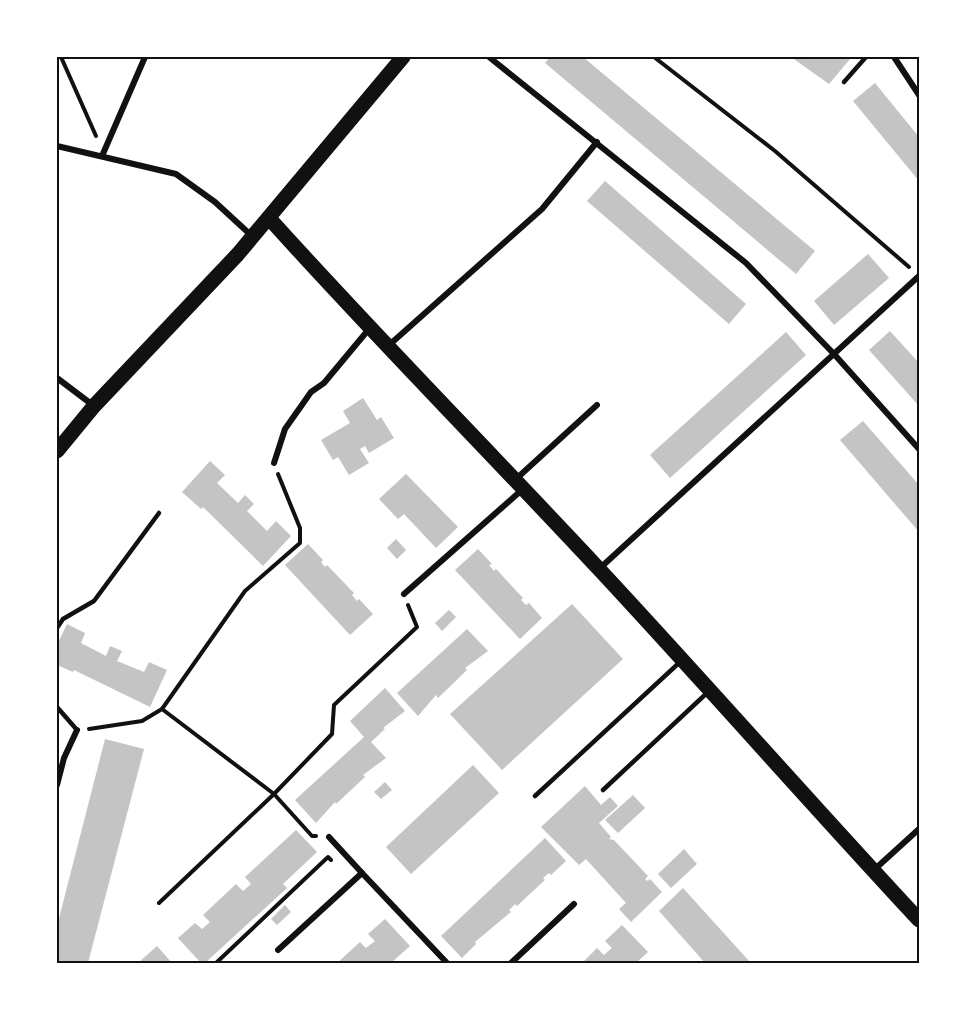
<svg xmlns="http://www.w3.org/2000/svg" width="976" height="1020" viewBox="0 0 976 1020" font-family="'Zilla Slab',serif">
<rect width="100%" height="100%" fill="#fff"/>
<!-- building -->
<g fill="#c4c4c4">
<polygon points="550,57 583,57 815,251 796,274 545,63"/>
<polygon points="791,57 846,57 850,59 829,84"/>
<polygon points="875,83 919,137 919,181 853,101"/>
<polygon points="605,181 746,304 729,324 587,201"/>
<polygon points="868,254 889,278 834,325 814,301"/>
<polygon points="890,331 919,363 919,406 869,350"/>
<polygon points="786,332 806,355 670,478 650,455"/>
<polygon points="363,398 377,420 381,417 394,438 369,453 365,446 360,449 369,463 349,475 338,457 333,460 321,440 350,423 343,411"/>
<polygon points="863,421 919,485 919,532 840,440"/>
<polygon points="210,461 225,475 217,483 238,503 245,495 254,504 247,511 267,531 276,521 291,536 263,566 203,507 201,509 182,492"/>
<polygon points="406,474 458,527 436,548 404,514 398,519 379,499"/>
<polygon points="396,539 406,550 397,559 387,548"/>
<polygon points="308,544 323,560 321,562 325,567 327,565 354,593 352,595 357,601 359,599 373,614 350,635 285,565"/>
<polygon points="478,549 492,564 489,565 494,571 496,569 523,598 521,600 526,605 529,603 542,618 520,639 455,570"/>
<polygon points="572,604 623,659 502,770 450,714"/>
<polygon points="449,610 456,617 442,631 435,623"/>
<polygon points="67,624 85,633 81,643 106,656 110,646 122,651 117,661 144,672 149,662 167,670 150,707 74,670 73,672 57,665 57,645"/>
<polygon points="467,629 488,651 465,668 467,670 438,698 436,695 418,716 397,693"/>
<polygon points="385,688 405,711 383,728 385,729 371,742 386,758 363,775 365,777 336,804 335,802 316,823 295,800 364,737 350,721"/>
<polygon points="105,739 144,749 88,963 57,963 57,926"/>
<polygon points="473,765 499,793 411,874 386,847"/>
<polygon points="385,782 392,790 381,799 374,792"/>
<polygon points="585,786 601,805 610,797 618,806 599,823 611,837 609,839 614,840 648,876 645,879 648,881 650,879 662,892 631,922 619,909 626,903 586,859 579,865 541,827"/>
<polygon points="633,795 645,808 618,833 605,820"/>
<polygon points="296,830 317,852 283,884 287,888 205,963 201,963 178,938 195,923 202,929 210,922 203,915 236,884 243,891 251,884 245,877"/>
<polygon points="545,838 566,861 551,875 549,873 543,878 545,880 517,906 515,904 509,910 511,912 475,942 476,944 462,958 441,936"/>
<polygon points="684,849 697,864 671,888 658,874"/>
<polygon points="683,888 749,961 746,963 705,963 659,911"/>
<polygon points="285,905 291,912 277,925 271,919"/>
<polygon points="385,919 410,946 391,963 337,963 360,942 366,948 375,941 368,934"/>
<polygon points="622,925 648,952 636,963 582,963 597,948 604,955 612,948 605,941"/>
<polygon points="157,946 172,963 138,963"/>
</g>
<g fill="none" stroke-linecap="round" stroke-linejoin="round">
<!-- path -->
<g stroke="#111" stroke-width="4">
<polyline points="61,57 96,136"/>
<polyline points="654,57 775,151 909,267"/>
<polyline points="162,709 245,591 300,543 300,528 278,474"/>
<polyline points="89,729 142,721 162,709 274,794 312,836 316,836"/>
<polyline points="159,903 274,794 332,734 334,705 417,627 408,605"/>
<polyline points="216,963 328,857 331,860"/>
</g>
<!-- service -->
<g stroke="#111" stroke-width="4.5">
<polyline points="844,82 866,57"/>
<polyline points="57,628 63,619 94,601 159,513"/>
<polyline points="57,707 77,730"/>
<polyline points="603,790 708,692"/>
<polyline points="535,796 680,662"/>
</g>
<!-- minor -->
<g stroke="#111" stroke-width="6">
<polyline points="489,57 746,263 834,354 919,449"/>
<polyline points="894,57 919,95"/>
<polyline points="57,146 176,174 215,202 253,237"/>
<polyline points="102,156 145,57"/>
<polyline points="388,346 542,209 597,142"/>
<polyline points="57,378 94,406"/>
<polyline points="274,463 285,429 311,392 324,383 369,329"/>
<polyline points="516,479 597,405"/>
<polyline points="599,569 919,276"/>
<polyline points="404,594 523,489"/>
<polyline points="57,785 64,758 77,730"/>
<polyline points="329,837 362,873"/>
<polyline points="875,869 919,829"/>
<polyline points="278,950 362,873 447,963"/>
<polyline points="511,963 574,904"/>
</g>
<!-- primary -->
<g stroke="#111" stroke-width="15">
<path d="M269 218C376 337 489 451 598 568 706 684 811 804 919 920"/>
<polyline points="57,451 94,406 238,254 403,57"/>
</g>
</g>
<!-- border -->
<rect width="976" height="1020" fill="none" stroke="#ffffff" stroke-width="117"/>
<rect x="58" y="58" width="860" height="904" fill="none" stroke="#111" stroke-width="2"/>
</svg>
